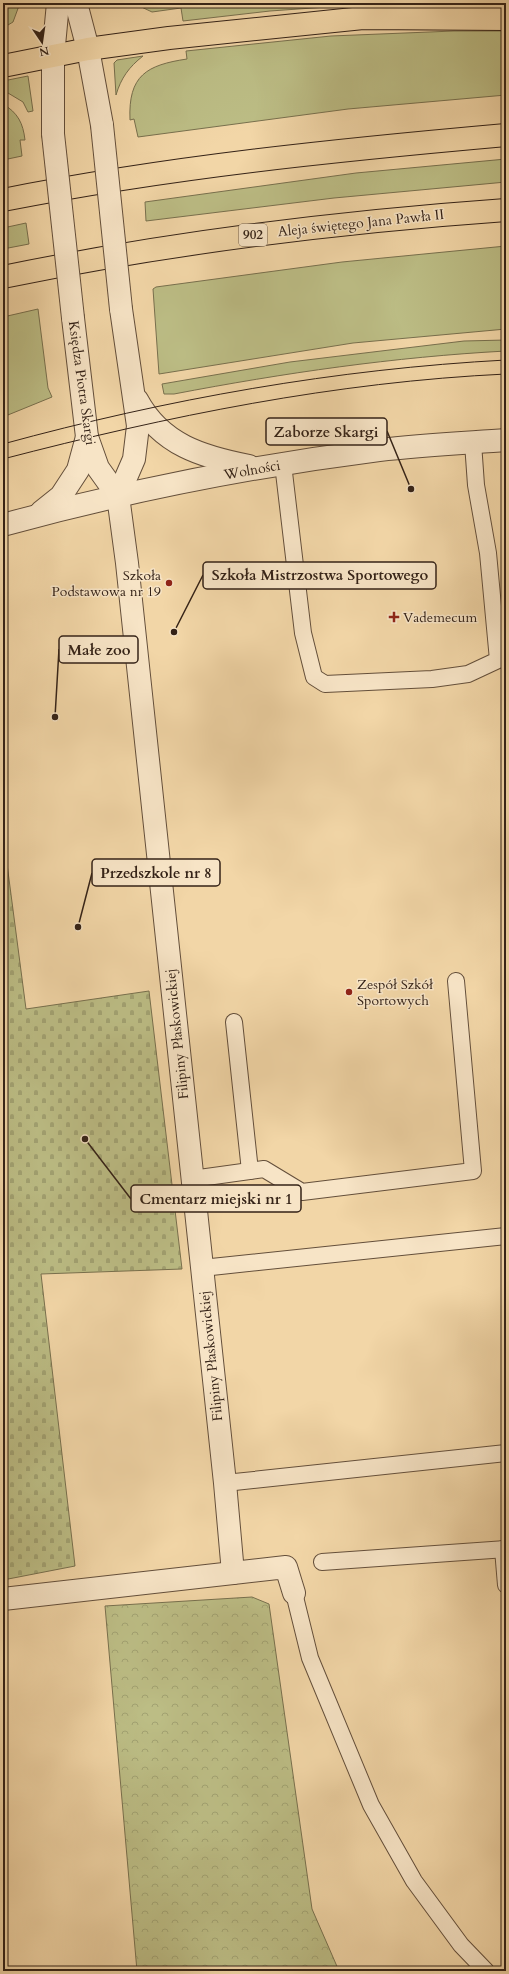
<svg xmlns="http://www.w3.org/2000/svg" width="509" height="1974" viewBox="0 0 509 1974" font-family="Cardo,serif">
<defs>
<pattern id="forest-crowns" width="20" height="18" patternUnits="userSpaceOnUse"><rect width="20" height="18" fill="#bcbd85"/><path d="M2 6a3 3 0 1 1 6 0M12 15a3 3 0 1 1 6 0" fill="none" stroke="#a2a272"/></pattern>
<pattern id="cemetery-stones" width="16" height="16" patternUnits="userSpaceOnUse"><rect width="16" height="16" fill="#bcbd85"/><path d="M2 7V4a2 2 0 0 1 4 0v3zM10 15v-3a2 2 0 0 1 4 0v3z" fill="#a2a272"/></pattern>
</defs>
<rect width="100%" height="100%" fill="#f2d6a7"/>
<filter id="stains"><feTurbulence type="fractalNoise" baseFrequency=".005" numOctaves="4"/><feColorMatrix values="0 0 0 0 .2 0 0 0 0 .09 0 0 0 0 .02 0 0 0 .5 -.17"/></filter>
<radialGradient id="worn" r=".72"><stop offset=".6" stop-color="#630" stop-opacity="0"/><stop offset="1" stop-color="#630" stop-opacity=".3"/></radialGradient>
<!-- grass -->
<g fill="#bcbd85" stroke="#78704e">
<polygon points="3,3 20,3 13,22 3,28"/>
<polygon points="133,3 383,3 270,11 183,21 181,8 152,12"/>
<path d="M454 31H506V95L348 109 138 137 134 119 130 120C128 75 147 65 187 59L186 51 331 36Z"/>
<path d="M143 56C129 67 121 78 116 95L114 63 117 60Z"/>
<polygon points="28,76 33,111 28,112 23,102 3,90 3,81"/>
<path d="M3 104C18 113 23 123 25 140H20L22 156 3 160Z"/>
<polygon points="506,159 506,182 334,198 146,221 145,202 356,173"/>
<polygon points="26,223 29,244 3,249 3,228"/>
<polygon points="506,246 506,329 353,343 159,374 153,289 156,287 342,262"/>
<polygon points="38,309 48,388 52,397 3,417 3,317"/>
<path d="M506 340V351C394 357 284 373 174 394H164L162 384 290 362 464 341Z"/>
</g>
<!-- forest -->
<polygon fill="url(#forest-crowns)" stroke="#78704e" points="252,1597 269,1604 312,1909 339,1971 137,1971 105,1606"/>
<!-- cemetery -->
<polygon fill="url(#cemetery-stones)" stroke="#78704e" points="7,864 26,1009 149,991 182,1269 41,1274 75,1566 3,1580 3,865"/>
<g fill="none" stroke-linecap="round" stroke-linejoin="round">
<defs>
<g id="service">
<polyline points="283,464 303,633 314,677 325,684 432,679 468,674 498,660 488,553 476,485 473,443"/>
<polyline points="234,1022 250,1171"/>
<polyline points="192,1179 264,1169 302,1192 473,1171 456,981"/>
<polyline points="202,1268 506,1236"/>
<polyline points="225,1483 506,1453"/>
<polyline points="503,1549 506,1585"/>
<polyline points="322,1562 506,1549"/>
<polyline points="294,1593 310,1658 371,1805 414,1881 461,1945 486,1971"/>
</g>
<g id="minor">
<polyline points="118,496 127,563 225,1483 233,1573 286,1567 294,1593"/>
<polyline points="3,1599 233,1573"/>
</g>
<g id="tertiary">
<polyline points="76,3 88,49 102,125"/>
<polyline points="53,134 53,56 58,3"/>
<polyline points="73,318 87,437 98,468 118,496"/>
<path d="M137 400C161 445 203 457 249 466"/>
<polyline points="118,496 134,459 138,426 121,309"/>
<polyline points="41,512 61,496 78,470 87,437"/>
<path d="M3 525C126 491 253 466 379 450 421 445 464 443 506 440"/>
</g>
<g id="primary">
<polyline points="3,66 88,49 169,38 363,18 506,19"/>
<path d="M3 200C169 167 337 150 506 135"/>
<path d="M3 277C169 243 337 222 506 210"/>
</g>
</defs>
<!-- service casing -->
<use href="#service" stroke="#644f3b" stroke-width="18"/>
<!-- minor casing -->
<use href="#minor" stroke="#644f3b" stroke-width="24"/>
<!-- tertiary casing -->
<use href="#tertiary" stroke="#644f3b" stroke-width="24"/>
<!-- primary casing -->
<use href="#primary" stroke="#342217" stroke-width="24"/>
<!-- service -->
<use href="#service" stroke="#f7e4c6" stroke-width="16"/>
<!-- minor -->
<use href="#minor" stroke="#f7e4c6" stroke-width="22"/>
<!-- tertiary -->
<use href="#tertiary" stroke="#f7e4c6" stroke-width="22"/>
<!-- primary -->
<use href="#primary" stroke="#f2d6a7" stroke-width="22"/>
<!-- tram -->
<g stroke="#342217" stroke-width="1">
<path d="M3 444C167 399 336 369 506 360"/>
<path d="M3 459C168 416 335 382 506 374"/>
</g>
<defs>
<g id="tertiary-bridge">
<polyline points="102,125 121,309"/>
<polyline points="53,134 73,318"/>
</g>
</defs>
<!-- tertiary-bridge casing -->
<use href="#tertiary-bridge" stroke="#644f3b" stroke-width="24" stroke-linecap="butt"/>
<!-- tertiary-bridge -->
<use href="#tertiary-bridge" stroke="#f7e4c6" stroke-width="22"/>
</g>
<!-- markers -->
<g fill="#8f2418" stroke="#f7e4c6" stroke-width="1.5">
<circle cx="169" cy="583" r="4"/>
<path d="M392 611h4v4h4v4h-4v4h-4v-4h-4v-4h4z"/>
<circle cx="349" cy="992" r="4"/>
</g>
<g text-anchor="middle" dominant-baseline="central" stroke-width="3" stroke-linejoin="round" paint-order="stroke">
<!-- shield labels -->
<rect fill="#f7e4c6" stroke="#6e5c4c" stroke-width="1" x="239" y="224" width="28" height="22" rx="3"/>
<g font-size="13" font-weight="bold" fill="#342217">
<text x="253" y="235">902</text>
</g>
<!-- street labels -->
<g font-size="14" fill="#342217" stroke="#f7e4c6">
<text transform="translate(361 223) rotate(-6)">Aleja świętego Jana Pawła II</text>
<text transform="translate(82 383) rotate(82)">Księdza Piotra Skargi</text>
<text transform="translate(252 470) rotate(-10)">Wolności</text>
<text transform="translate(177 1034) rotate(-96)">Filipiny Płaskowickiej</text>
<text transform="translate(211 1356) rotate(-96)">Filipiny Płaskowickiej</text>
</g>
<!-- poi labels -->
<g font-size="14" fill="#342217" stroke="#f7e4c6" text-anchor="start">
<text x="161" y="575" text-anchor="end">Szkoła<tspan x="161" dy="16">Podstawowa nr 19</tspan></text>
<text x="403" y="617">Vademecum</text>
<text x="357" y="984">Zespół Szkół<tspan x="357" dy="16">Sportowych</tspan></text>
</g>
</g>
<!-- callouts -->
<path fill="none" stroke="#342217" stroke-width="1.5" d="M411 489L387 431M174 632L203 575M55 717L59 649M78 927L92 873M85 1139L131 1199"/>
<g fill="#342217" stroke="#f7e4c6" stroke-width="1.5">
<circle cx="411" cy="489" r="4"/>
<circle cx="174" cy="632" r="4"/>
<circle cx="55" cy="717" r="4"/>
<circle cx="78" cy="927" r="4"/>
<circle cx="85" cy="1139" r="4"/>
</g>
<g fill="#f7e4c6" stroke="#342217" stroke-width="1.5">
<rect x="266" y="418" width="121" height="27" rx="4"/>
<rect x="203" y="562" width="233" height="27" rx="4"/>
<rect x="59" y="636" width="79" height="27" rx="4"/>
<rect x="92" y="859" width="128" height="27" rx="4"/>
<rect x="131" y="1185" width="170" height="27" rx="4"/>
</g>
<g font-size="15" text-anchor="middle" font-weight="bold" fill="#342217">
<text x="326" y="437">Zaborze Skargi</text>
<text x="320" y="580">Szkoła Mistrzostwa Sportowego</text>
<text x="99" y="655">Małe zoo</text>
<text x="156" y="878">Przedszkole nr 8</text>
<text x="216" y="1204">Cmentarz miejski nr 1</text>
</g>
<!-- margin -->
<rect width="509" height="1974" fill="none" stroke="#f2d6a7" stroke-width="16"/>
<rect x="4" y="4" width="501" height="1966" fill="none" stroke="#342217" stroke-width="2"/>
<rect x="8" y="8" width="493" height="1958" fill="none" stroke="#342217"/>
<!-- north arrow -->
<g transform="translate(42 42) rotate(167)" stroke="#f7e4c6" stroke-width="3" paint-order="stroke">
<path d="M0-3L7 15L0 10L-7 15Z" fill="#342217"/>
<text y="-6" font-size="11" font-weight="bold" text-anchor="middle" fill="#342217">N</text>
</g>
<rect width="100%" height="100%" filter="url(#stains)"/>
<rect width="100%" height="100%" fill="url(#worn)"/>
</svg>
